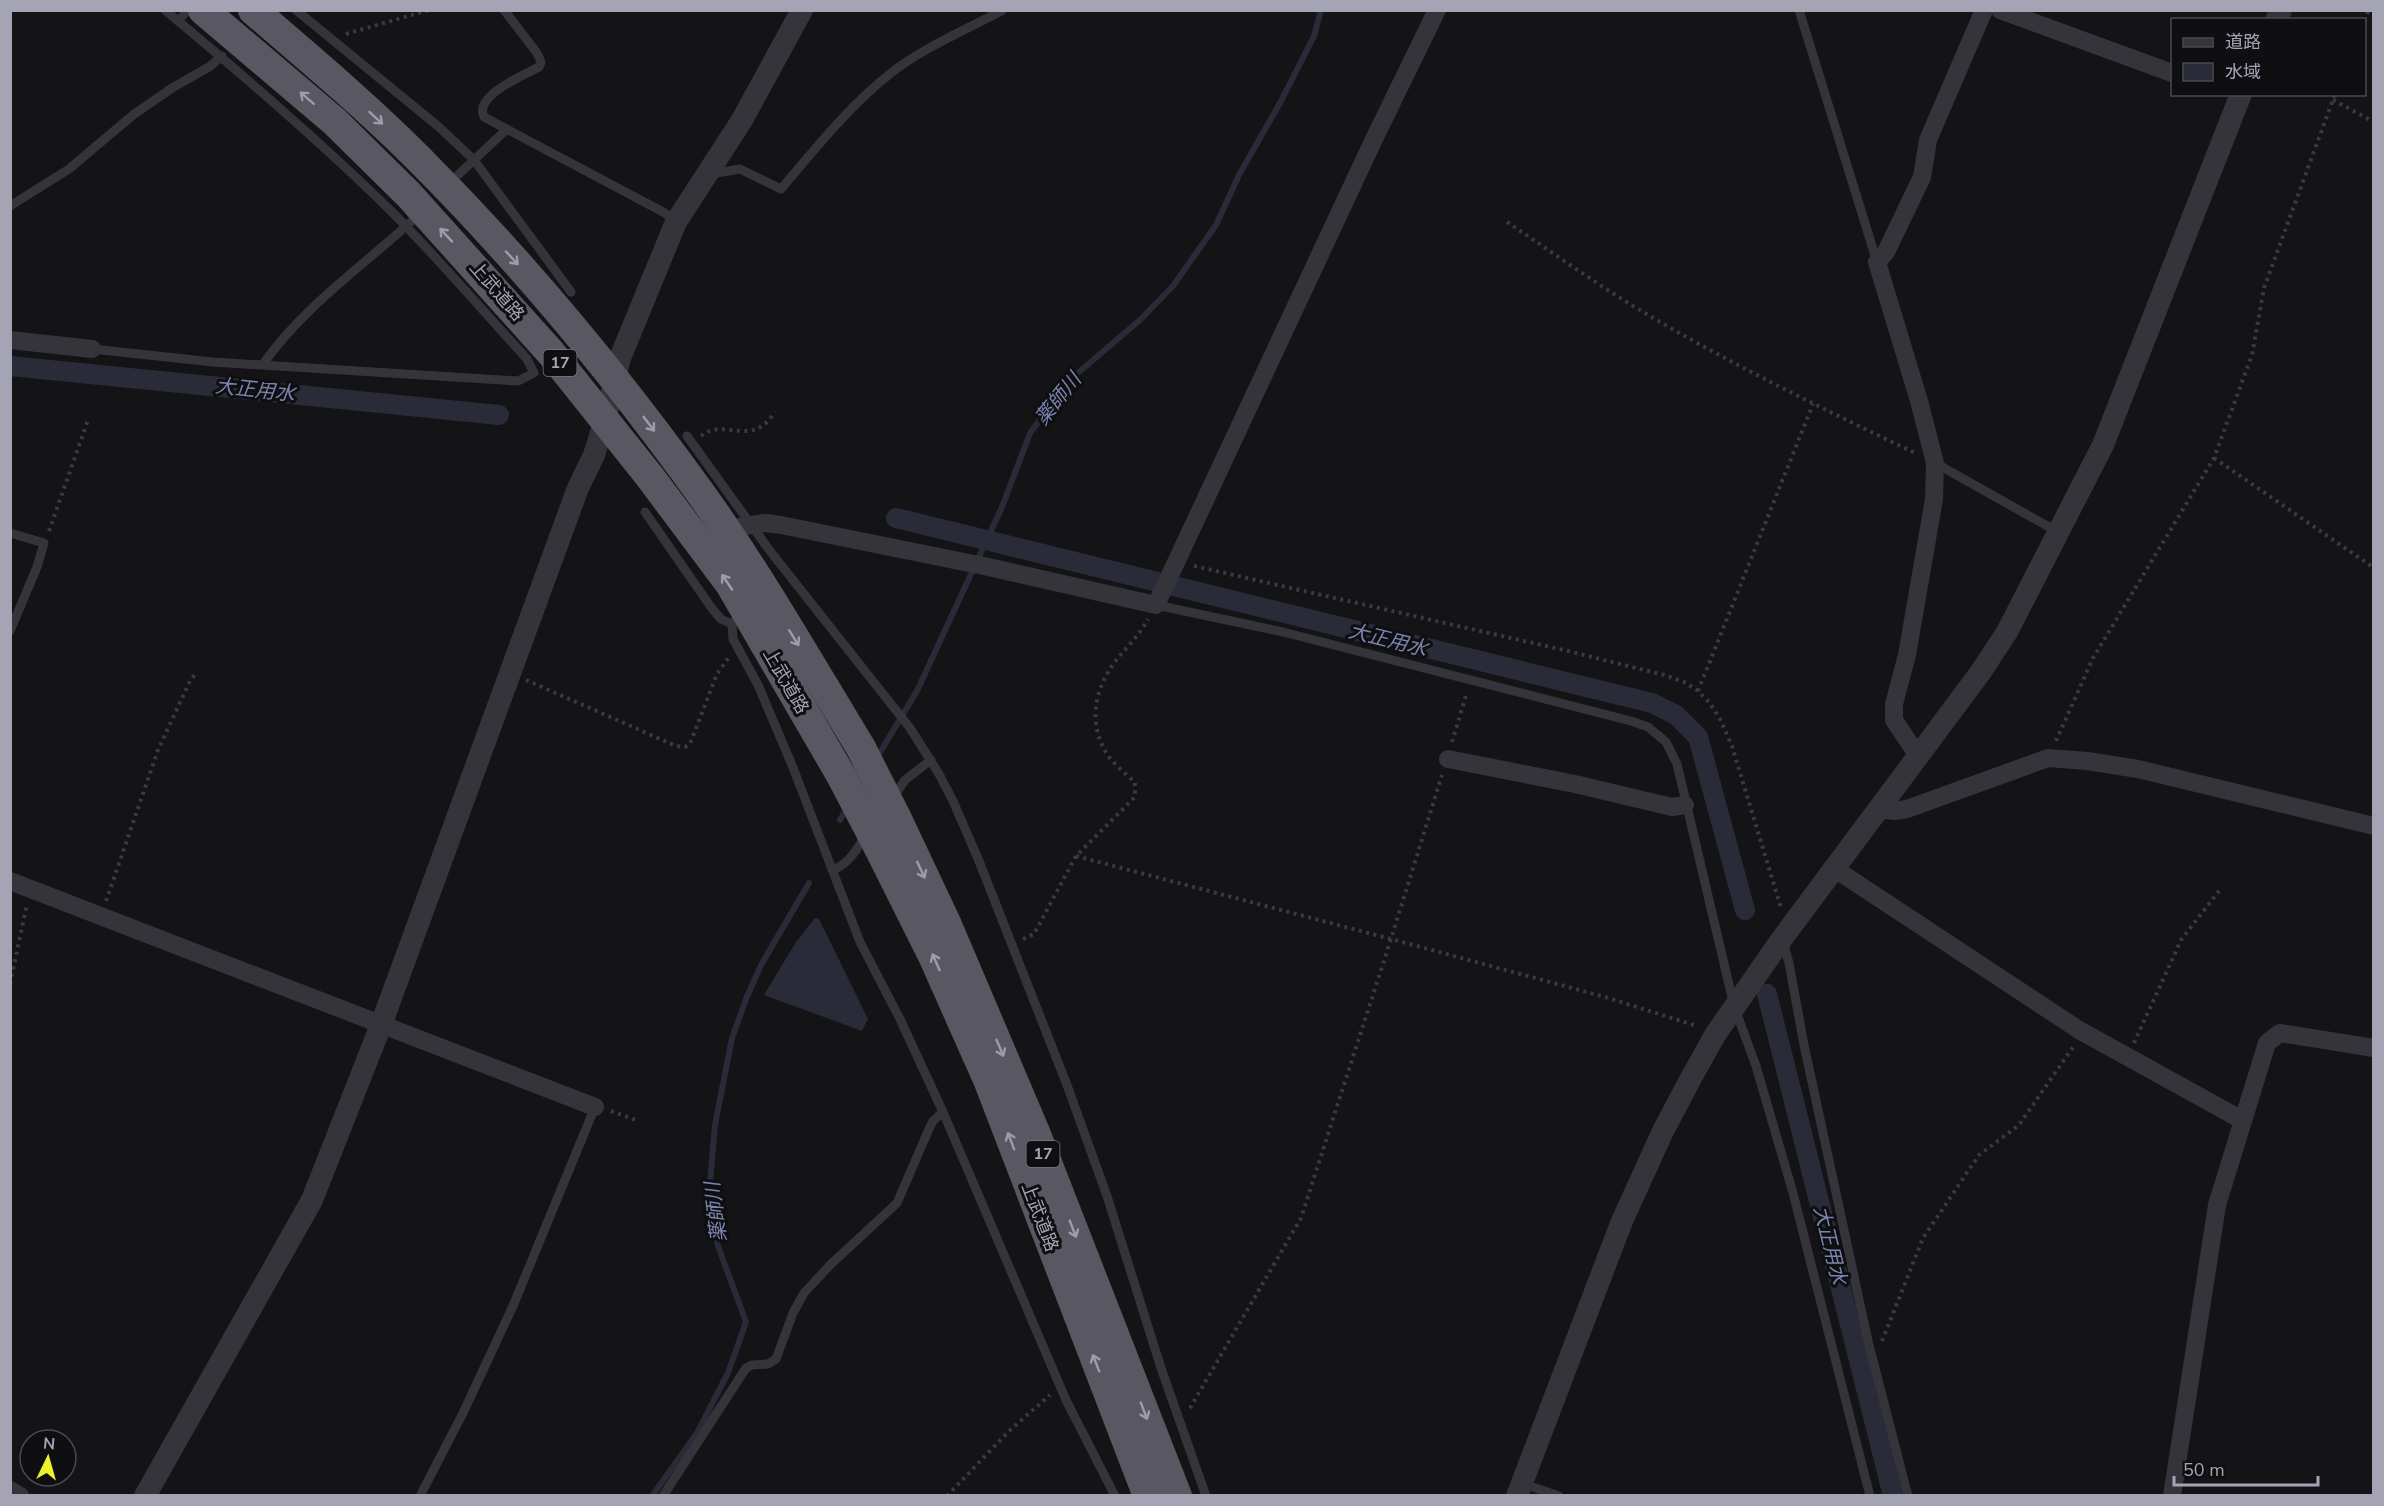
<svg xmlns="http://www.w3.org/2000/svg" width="2384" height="1506" viewBox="0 0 2384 1506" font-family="'Nunito Sans','Noto Sans JP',sans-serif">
<rect width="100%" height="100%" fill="#141315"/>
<!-- water -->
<polygon fill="#292c38" points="815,918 819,919 868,1019 862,1031 764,995 796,942"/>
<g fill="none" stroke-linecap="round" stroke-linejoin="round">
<!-- stream -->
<g stroke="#292c38" stroke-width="6">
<polyline points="876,759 917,691 1002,507 1030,433 1072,378 1140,320 1173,286 1216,225 1239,175 1280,103 1314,36 1321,10"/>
<polyline points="840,820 848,806"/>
<polyline points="652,1496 697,1433 728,1373 746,1322 718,1246 709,1194 715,1125 732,1038 746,999 761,965 809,883"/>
</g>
<!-- canal -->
<g stroke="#292c38" stroke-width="20">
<polyline points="10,366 499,415"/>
<polyline points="896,518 1652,703 1676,715 1698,737 1745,910"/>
<polyline points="1767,994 1893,1496"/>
</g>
<!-- path -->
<g stroke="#3a3a41" stroke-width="4" stroke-dasharray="3 4.5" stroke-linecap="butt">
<polyline points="2364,21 2369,10"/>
<polyline points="346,34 429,10"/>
<polyline points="2333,100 2374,122"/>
<path d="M1507 222C1546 248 1585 276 1625 301 1718 358 1817 406 1915 453"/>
<path d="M701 436C726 416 750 450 775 412"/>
<polyline points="2214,458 2374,568"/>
<polyline points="49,531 88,420"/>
<polyline points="1194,566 1568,651 1664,675 1684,682 1698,691 1709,702 1720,719 1732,746 1781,908"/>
<polyline points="526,680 676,746 685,747 690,744 717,674 729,657"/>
<polyline points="1698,691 1813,404"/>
<polyline points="2056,741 2093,658 2214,458 2252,355 2264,288 2335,94"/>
<polyline points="1452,742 1467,692"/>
<polyline points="1076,856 1391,939 1442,775"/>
<polyline points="106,901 158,750 190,681 197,672"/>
<path d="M1023 939 1034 934 1076 856 1135 797V783C1126 773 1110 762 1104 749 1088 718 1096 686 1117 659 1128 646 1140 634 1148 619"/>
<polyline points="10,984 27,904"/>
<polyline points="2134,1043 2181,940 2222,887"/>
<polyline points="611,1111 636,1120"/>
<polyline points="1882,1341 1923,1238 1979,1155 2019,1125 2073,1047"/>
<polyline points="1190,1408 1301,1218 1391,939 1605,997 1697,1026"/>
<polyline points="947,1496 1009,1431 1050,1395"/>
</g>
<!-- service -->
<g stroke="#35343a" stroke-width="9">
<polyline points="296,10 439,127 474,160 571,292"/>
<path d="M504 10 537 53 541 62 539 67C524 75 473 96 484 117L665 213 676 222"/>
<polyline points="1799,10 1877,262"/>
<polyline points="178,21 188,10"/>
<path d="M711 174 740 169 781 189C815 149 849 106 891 73 924 47 966 30 1003 10"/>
<polyline points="458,175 507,129"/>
<polyline points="10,206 69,169 133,115 172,88 209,67 222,56"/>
<path d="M92 349 213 362 518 381 534 373 527 359C482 310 438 258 391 211 319 140 243 75 165 10"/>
<path d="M263 364C304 306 363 266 414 219"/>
<polyline points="687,436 770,551 910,728 939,774 953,801 979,861 1067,1085 1107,1196 1161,1368 1206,1496"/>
<polyline points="1935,463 2058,532"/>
<polyline points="645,512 713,610 721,619 732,624"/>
<polyline points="10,533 44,543 37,567 10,631"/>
<polyline points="1156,605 1283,632 1631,721 1648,727 1666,742 1677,764 1734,1006 1756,1066 1793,1193 1870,1496"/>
<polyline points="742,613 732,624 733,639 758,685 792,765 860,942 900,1019 943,1112 1066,1400 1115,1496"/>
<polyline points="892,799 905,780 931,760"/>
<path d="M832 870C849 865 857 848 867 834"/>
<polyline points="1783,942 1789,963 1804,1045 1868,1341 1908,1496"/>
<polyline points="1521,1483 1559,1496"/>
<polyline points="420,1496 463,1413 513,1306 595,1107"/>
<polyline points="663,1496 746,1368 752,1365 768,1364 776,1359 793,1313 804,1293 830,1265 897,1203 929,1129 933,1121 943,1112"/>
</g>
<!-- minor -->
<g stroke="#35343a" stroke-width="18">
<polyline points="2000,10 2172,73"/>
<polyline points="10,340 92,349"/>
<polyline points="726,529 765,523 781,525 984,566 1156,605 1375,137 1437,10"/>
<polyline points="1918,756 1894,720 1894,704 1907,655 1934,499 1935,463 1919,401 1877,262 1886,252 1922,177 1928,140 1984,10"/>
<polyline points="1448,759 1575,784 1672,807 1685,805"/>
<polyline points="1879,809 1895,811 1907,809 2048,758 2087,761 2138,769 2374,826"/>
<polyline points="1835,869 2079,1030 2242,1120"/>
<polyline points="10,881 595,1107"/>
<polyline points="10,1490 20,1496"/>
<polyline points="2172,1496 2217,1205 2267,1043 2280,1033 2374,1048"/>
</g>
<!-- tertiary -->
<g stroke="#35343a" stroke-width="22">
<polyline points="2276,20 2281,10"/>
<polyline points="145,1496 312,1200 381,1025 578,488 594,455 605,420 620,358 676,222 742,120 802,10"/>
<polyline points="1517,1496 1622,1221 1663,1131 1691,1078 1715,1035 1781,940 1980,673 2007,632 2103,445 2241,94"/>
</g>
<!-- trunk -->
<g stroke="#595862" stroke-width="30">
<polyline points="203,10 335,122 409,195 551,353 650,477 730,584 842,777"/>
<path d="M253 10C309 58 366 106 418 158 523 263 618 378 704 498 761 578 810 664 861 748"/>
<polyline points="896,817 947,925 1035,1132 1177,1496"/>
<polyline points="878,846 933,956 989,1082 1148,1496"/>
</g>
<!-- trunk-bridge -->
<g stroke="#595862" stroke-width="30">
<polyline points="861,748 896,817"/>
<polyline points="842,777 878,846"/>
</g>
</g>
<!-- one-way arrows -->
<defs><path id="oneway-shaft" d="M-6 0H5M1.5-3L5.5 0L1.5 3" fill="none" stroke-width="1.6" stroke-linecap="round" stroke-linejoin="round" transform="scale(1.5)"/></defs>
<g stroke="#9d9cad">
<use href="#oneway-shaft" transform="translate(307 98) rotate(-139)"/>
<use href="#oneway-shaft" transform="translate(376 118) rotate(43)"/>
<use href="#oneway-shaft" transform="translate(446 235) rotate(-133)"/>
<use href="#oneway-shaft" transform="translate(512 258) rotate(47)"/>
<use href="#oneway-shaft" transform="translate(649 424) rotate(53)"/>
<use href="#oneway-shaft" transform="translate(727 582) rotate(-124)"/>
<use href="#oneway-shaft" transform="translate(794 638) rotate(58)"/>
<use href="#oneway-shaft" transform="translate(921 870) rotate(65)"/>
<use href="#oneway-shaft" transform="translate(936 962) rotate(-114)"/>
<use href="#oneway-shaft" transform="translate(1000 1048) rotate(67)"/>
<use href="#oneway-shaft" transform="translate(1011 1141) rotate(-111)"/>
<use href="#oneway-shaft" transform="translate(1073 1229) rotate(69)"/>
<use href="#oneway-shaft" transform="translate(1096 1363) rotate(-111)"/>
<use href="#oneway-shaft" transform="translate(1144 1411) rotate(69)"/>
</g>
<g text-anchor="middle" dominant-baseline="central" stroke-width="6" stroke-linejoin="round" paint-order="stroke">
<!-- shield labels -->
<g fill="#0f0e10" stroke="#787784" stroke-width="1.5">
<rect x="543.5" y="350" width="33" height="26" rx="4.5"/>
<rect x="1026.5" y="1141" width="33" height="26" rx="4.5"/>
</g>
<g font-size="16" font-weight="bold" fill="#a5a4b5">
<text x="560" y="363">17</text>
<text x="1043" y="1154">17</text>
</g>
<!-- street labels -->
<g font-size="18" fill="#a5a4b5" stroke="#0f0e10">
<text transform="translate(497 291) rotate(49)">上武道路</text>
<text transform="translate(786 681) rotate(60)">上武道路</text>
<text transform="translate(1040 1217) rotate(69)">上武道路</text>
</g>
<!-- water labels -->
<g font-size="20" font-style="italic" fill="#7b84b0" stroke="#0f0e10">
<text transform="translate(255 390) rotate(6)">大正用水</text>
<text transform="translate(1058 399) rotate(-51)">薬師川</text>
<text transform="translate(1388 640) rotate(14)">大正用水</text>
<text transform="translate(716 1212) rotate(-97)">薬師川</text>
<text transform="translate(1830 1245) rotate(76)">大正用水</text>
</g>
</g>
<!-- border -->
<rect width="2384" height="1506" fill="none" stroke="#a5a4b5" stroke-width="24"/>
<!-- legend -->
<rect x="2171" y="18" width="195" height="78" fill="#0f0e10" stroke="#4b4a52" stroke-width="1.5"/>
<rect x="2183" y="38" width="30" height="9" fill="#35343a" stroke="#4b4a52" stroke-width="1.5"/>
<text x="2225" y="48" font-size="18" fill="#a5a4b5">道路</text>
<rect x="2183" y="63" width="30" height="18" fill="#292c38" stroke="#4b4a52" stroke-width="1.5"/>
<text x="2225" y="78" font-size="18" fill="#a5a4b5">水域</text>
<!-- north arrow -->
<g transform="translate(48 1458) rotate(5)"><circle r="28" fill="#0f0e10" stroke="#4b4a52" stroke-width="1.5"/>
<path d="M0-4.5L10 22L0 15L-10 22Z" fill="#ebf12f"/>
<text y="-9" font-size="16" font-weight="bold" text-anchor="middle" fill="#a5a4b5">N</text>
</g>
<!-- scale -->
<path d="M2174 1476v9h144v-9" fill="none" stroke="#a5a4b5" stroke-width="3"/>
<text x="2183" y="1476" font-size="18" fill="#a5a4b5" stroke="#0f0e10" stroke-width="4.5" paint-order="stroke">50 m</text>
</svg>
